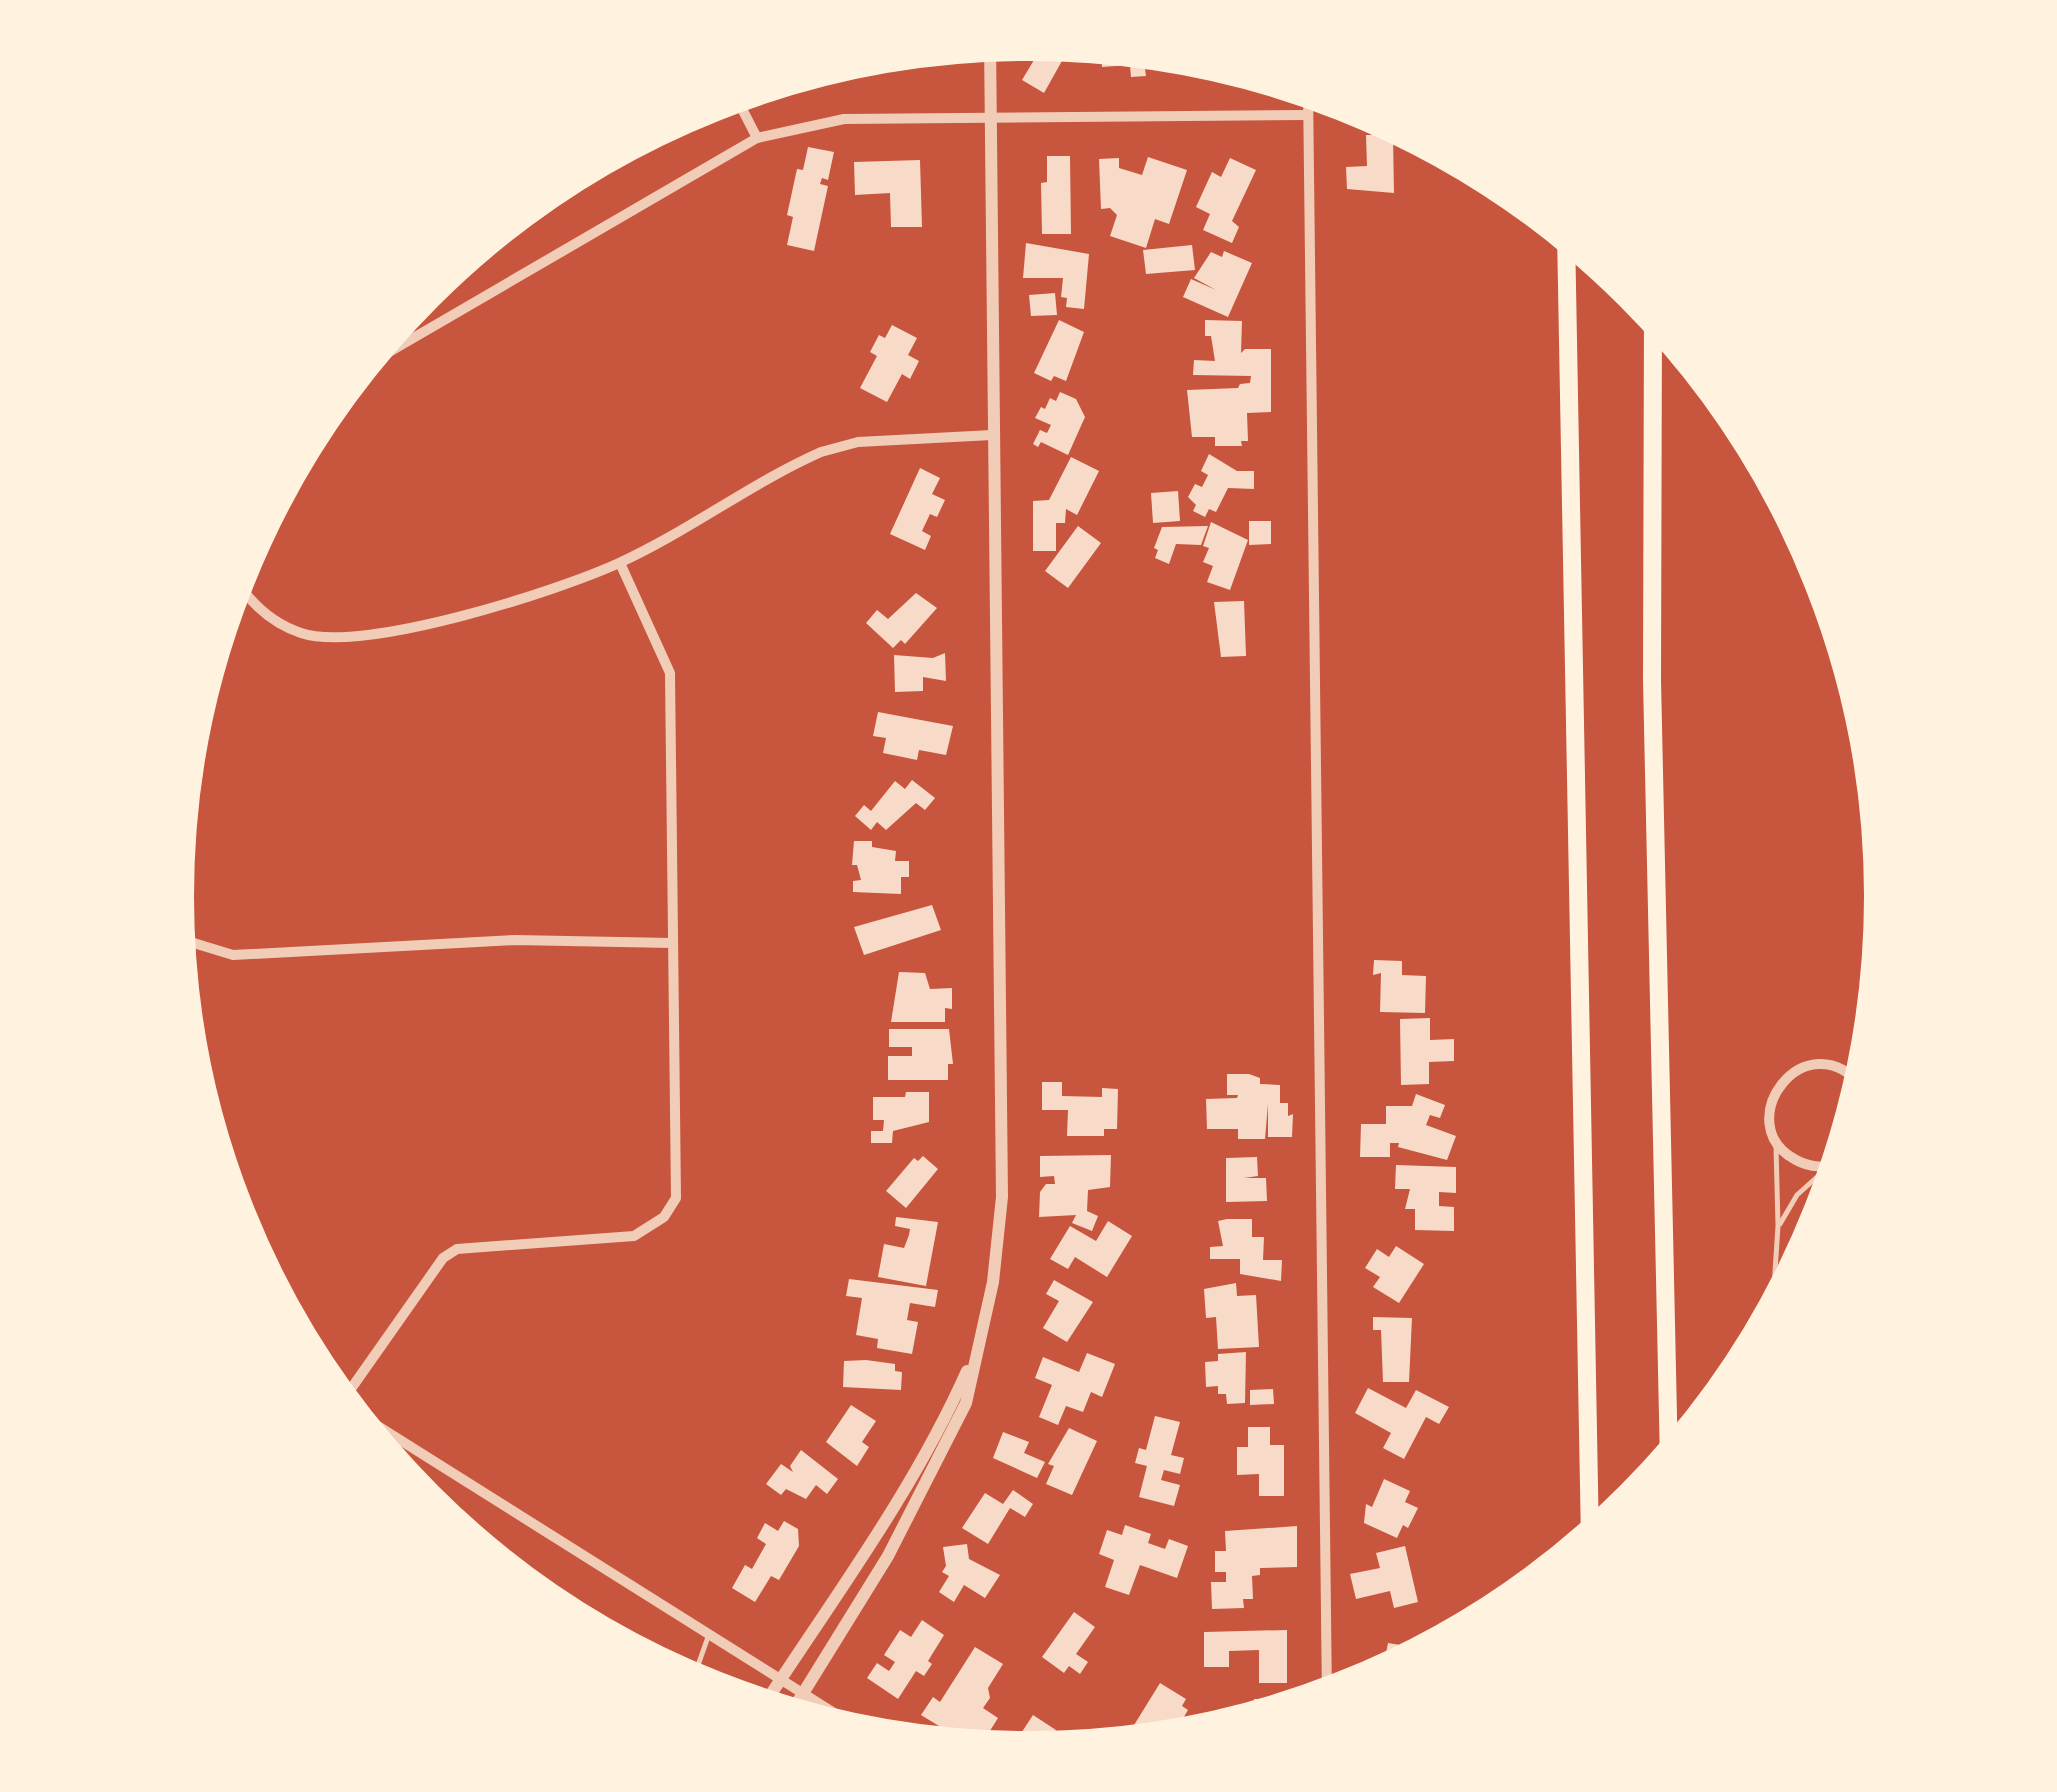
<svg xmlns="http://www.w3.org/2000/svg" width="2057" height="1792" viewBox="0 0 2057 1792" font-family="Jost,sans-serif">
<rect width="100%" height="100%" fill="#c8553d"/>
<!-- building -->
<g fill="#f7dbc8">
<polygon points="1034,38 1082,43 1074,56 1067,52 1044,93 1022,80 1034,60 1025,55"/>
<polygon points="1101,45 1130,48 1130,51 1161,51 1161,68 1145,69 1146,76 1131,77 1130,65 1102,67"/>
<polygon points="1195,54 1223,62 1218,74 1191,61"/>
<polygon points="1338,97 1377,113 1377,126 1361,127 1360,116 1338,117"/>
<polygon points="1366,135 1393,135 1394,193 1347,189 1346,167 1367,166"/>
<polygon points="808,147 834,152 828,180 822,178 820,184 828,186 814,251 787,245 793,217 787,215 797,169 803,170"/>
<polygon points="1047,156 1070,156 1071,234 1042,234 1041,183 1047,182"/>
<polygon points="1148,157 1187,170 1169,224 1155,219 1146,248 1110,236 1117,215 1110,208 1101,209 1099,159 1119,158 1119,168 1142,175"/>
<polygon points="1230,158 1256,170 1232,221 1239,227 1232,243 1203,230 1210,214 1196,207 1212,172 1221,177"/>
<polygon points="920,160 922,227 891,227 890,193 855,195 854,162"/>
<polygon points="1026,243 1089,254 1084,309 1066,307 1067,298 1061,297 1063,278 1023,278"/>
<polygon points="1192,245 1195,270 1146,274 1143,250"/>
<polygon points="1224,251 1252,263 1228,317 1183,297 1191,279 1216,290 1194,278 1211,252 1222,257"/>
<polygon points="1055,293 1057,315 1031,316 1029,295"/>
<polygon points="1059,320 1084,332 1066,381 1054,376 1051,381 1034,373"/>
<polygon points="1205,320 1242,321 1241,353 1245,349 1271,349 1271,412 1247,413 1248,441 1241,441 1242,446 1215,446 1215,437 1192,437 1187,390 1238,388 1240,384 1250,383 1251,376 1193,375 1194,360 1215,361 1211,336 1205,336"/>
<polygon points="892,325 917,338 908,355 919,361 910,379 902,374 887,402 860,388 877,356 870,352 879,335 885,338"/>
<polygon points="1060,392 1076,399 1085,417 1068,455 1041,442 1038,447 1033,444 1040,430 1047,433 1051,425 1035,418 1041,407 1045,409 1050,398 1056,401"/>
<polygon points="1209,454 1237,471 1254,471 1254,489 1228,488 1216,512 1209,509 1205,517 1193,511 1196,505 1188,497 1195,484 1202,487 1208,475 1201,471"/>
<polygon points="1071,457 1099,471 1077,515 1066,509 1065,523 1056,523 1056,551 1033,551 1033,501 1049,500"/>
<polygon points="920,468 940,478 932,494 945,500 937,517 930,514 922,531 931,536 925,550 890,534"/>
<polygon points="1178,491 1180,521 1153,523 1151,493"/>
<polygon points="1249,521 1271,521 1271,544 1249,545"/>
<polygon points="1211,522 1248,540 1230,590 1207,582 1213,566 1203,562 1209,548 1203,546"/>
<polygon points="1078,526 1101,543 1068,588 1045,571"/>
<polygon points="1208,526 1201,545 1176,544 1169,564 1155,558 1158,550 1154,548 1162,527"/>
<polygon points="916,593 937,608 905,644 901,640 893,648 866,623 877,610 888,619"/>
<polygon points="1244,601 1246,656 1221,657 1214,602"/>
<polygon points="945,653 946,681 923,677 923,691 895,692 894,655 933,658"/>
<polygon points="878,712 953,726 946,755 919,750 917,760 883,753 886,738 873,736"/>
<polygon points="912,780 935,798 925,810 916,803 886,830 877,822 871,830 855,816 864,805 871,811 895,781 905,789"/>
<polygon points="854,841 872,841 872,847 896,851 895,861 909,861 909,877 901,877 901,894 853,892 853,881 861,880 857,865 852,865"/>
<polygon points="932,905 941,930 864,955 854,927"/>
<polygon points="1374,960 1402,961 1402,975 1426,976 1425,1013 1380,1012 1381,973 1373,975"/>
<polygon points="899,972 925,973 930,989 952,988 952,1009 945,1008 945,1022 891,1022"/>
<polygon points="1430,1018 1430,1040 1454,1039 1454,1061 1429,1062 1429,1084 1401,1085 1400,1019"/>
<polygon points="889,1029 949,1029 953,1064 948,1064 948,1080 888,1080 888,1056 912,1056 912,1047 889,1047"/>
<polygon points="1227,1074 1249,1074 1260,1078 1260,1084 1280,1085 1280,1103 1288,1103 1288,1116 1293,1114 1292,1137 1268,1137 1268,1104 1265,1139 1238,1139 1238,1129 1207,1129 1206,1099 1237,1098 1238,1095 1227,1095"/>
<polygon points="1042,1082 1062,1082 1062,1096 1102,1097 1102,1088 1118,1089 1117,1129 1104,1129 1104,1136 1067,1136 1068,1110 1042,1110"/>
<polygon points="906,1092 929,1092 929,1122 893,1131 892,1143 871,1143 871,1131 883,1131 884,1120 873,1120 873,1097 905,1097"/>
<polygon points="1416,1094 1445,1105 1440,1118 1430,1115 1426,1125 1456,1136 1447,1160 1398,1147 1399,1143 1390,1143 1390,1157 1360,1157 1361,1124 1386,1124 1386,1106 1412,1106"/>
<polygon points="1111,1155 1110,1187 1088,1190 1087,1211 1098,1216 1092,1231 1072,1223 1076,1215 1039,1217 1040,1192 1046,1184 1055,1184 1054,1176 1040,1177 1040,1156"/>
<polygon points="923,1156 938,1169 906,1208 886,1191 914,1158 918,1161"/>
<polygon points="1257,1157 1258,1176 1244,1178 1266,1178 1267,1201 1226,1202 1226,1158"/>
<polygon points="1396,1165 1456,1167 1456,1193 1439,1192 1439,1206 1454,1207 1454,1231 1415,1230 1415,1209 1405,1209 1410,1189 1395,1189"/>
<polygon points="896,1217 938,1222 926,1286 878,1277 884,1244 904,1248 909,1235 910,1229 895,1226"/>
<polygon points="1227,1219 1252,1219 1252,1237 1264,1237 1263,1260 1282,1260 1281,1281 1240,1274 1240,1259 1210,1259 1210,1247 1223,1246 1218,1221"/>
<polygon points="1108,1221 1132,1236 1107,1277 1075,1257 1068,1269 1050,1259 1070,1226 1096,1241"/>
<polygon points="1396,1246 1424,1264 1399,1303 1373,1287 1380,1277 1365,1268 1377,1249 1389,1257"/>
<polygon points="849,1279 938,1290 935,1307 910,1303 907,1320 918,1322 912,1354 877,1348 878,1339 856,1335 862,1298 846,1296"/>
<polygon points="1054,1280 1093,1302 1067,1342 1043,1328 1059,1301 1046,1294"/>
<polygon points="1236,1283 1237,1296 1256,1295 1259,1347 1218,1349 1216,1317 1206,1318 1204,1289"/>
<polygon points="1373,1317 1412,1318 1409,1382 1383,1382 1381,1330 1373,1330"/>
<polygon points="1246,1352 1245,1403 1227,1404 1226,1394 1218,1394 1218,1386 1206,1387 1205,1362 1218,1361 1218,1354"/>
<polygon points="1087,1353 1115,1364 1102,1397 1091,1392 1083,1412 1066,1406 1058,1425 1039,1417 1052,1385 1035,1378 1043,1357 1079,1372"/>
<polygon points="866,1360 895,1364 895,1371 902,1372 901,1390 843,1387 844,1361"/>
<polygon points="1368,1388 1406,1408 1416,1390 1449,1407 1439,1424 1426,1417 1404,1459 1383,1448 1391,1433 1355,1413"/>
<polygon points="1273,1389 1274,1404 1250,1405 1250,1390"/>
<polygon points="851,1405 876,1421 862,1442 869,1447 857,1466 826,1442"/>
<polygon points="1155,1416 1180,1422 1171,1455 1184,1458 1180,1474 1164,1470 1161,1480 1180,1485 1174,1506 1139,1497 1147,1466 1135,1463 1139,1448 1146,1450"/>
<polygon points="1248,1427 1270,1427 1270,1445 1284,1445 1284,1496 1259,1496 1259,1474 1237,1475 1237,1447 1248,1447"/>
<polygon points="1069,1428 1097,1441 1072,1495 1046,1484 1054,1466 1048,1464"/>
<polygon points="1003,1432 1029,1442 1024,1453 1045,1462 1037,1478 993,1458"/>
<polygon points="801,1450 838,1479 827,1494 816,1485 806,1499 786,1489 781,1495 766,1484 781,1464 793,1472 790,1466"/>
<polygon points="1384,1479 1410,1491 1405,1502 1418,1508 1408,1528 1403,1525 1397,1538 1364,1523 1366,1504 1372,1507"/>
<polygon points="1013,1490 1033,1504 1025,1517 1010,1508 988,1544 962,1528 985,1493 1003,1504"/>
<polygon points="784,1521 798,1529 799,1546 779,1580 771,1576 755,1602 732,1588 745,1565 752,1569 766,1544 757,1538 765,1523 778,1531"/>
<polygon points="1125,1525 1151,1534 1148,1543 1165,1549 1169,1539 1188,1546 1177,1578 1140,1565 1129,1595 1105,1587 1114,1560 1099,1554 1107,1530 1122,1535"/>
<polygon points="1297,1526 1297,1567 1260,1568 1260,1575 1252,1576 1253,1599 1243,1599 1244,1608 1212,1609 1211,1582 1226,1582 1226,1572 1215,1572 1215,1551 1226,1551 1225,1531"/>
<polygon points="967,1544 969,1559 1000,1575 985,1598 964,1585 954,1602 939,1592 949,1576 942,1572 946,1566 943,1547"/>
<polygon points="1405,1546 1418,1602 1394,1608 1390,1591 1356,1599 1350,1574 1380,1568 1376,1553"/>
<polygon points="1074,1612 1095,1627 1076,1654 1088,1662 1080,1674 1069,1666 1064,1673 1042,1657"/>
<polygon points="922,1620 944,1635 928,1661 932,1664 924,1676 916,1671 898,1699 867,1678 877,1663 889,1671 895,1662 884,1655 900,1630 911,1637"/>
<polygon points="1287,1630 1287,1683 1259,1683 1259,1650 1229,1651 1229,1667 1204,1667 1204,1632"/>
<polygon points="1388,1643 1413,1647 1411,1661 1375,1679 1377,1672 1382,1673"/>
<polygon points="975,1647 1003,1664 988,1688 990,1698 983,1708 998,1718 978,1750 921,1715 933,1697 940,1702"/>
<polygon points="1160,1683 1186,1699 1182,1706 1188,1710 1177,1729 1192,1738 1151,1742 1131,1730"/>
<polygon points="1254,1699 1275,1699 1275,1714 1253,1721"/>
<polygon points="1033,1715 1056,1730 1040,1753 999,1750 1009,1736 1016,1741"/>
</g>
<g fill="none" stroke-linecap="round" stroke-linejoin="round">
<!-- service -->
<g stroke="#f1ccb7" stroke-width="5">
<polyline points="1780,1224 1797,1195 1827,1168"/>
<polyline points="1772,1318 1778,1226 1776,1146"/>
<polyline points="691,1685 708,1637"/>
</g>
<!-- minor -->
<g stroke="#f1ccb7" stroke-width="10">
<polyline points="1308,88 1327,1698"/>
<polyline points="734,93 757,138"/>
<polyline points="353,373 757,138 844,119 1308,115"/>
<path d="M233 575C249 602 271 623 301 633 363 654 558 591 619 563 689 531 751 483 821 452L858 442 992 435"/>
<polyline points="174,937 233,955 515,940 672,943"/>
<path d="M1840 1163C1824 1168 1811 1168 1796 1160 1728 1125 1804 1017 1863 1087"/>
<polyline points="338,1401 877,1740"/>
<polyline points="341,1403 443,1258 457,1249 634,1236 664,1217 676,1198 670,673 620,563"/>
</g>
<!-- tertiary -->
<g stroke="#f1ccb7" stroke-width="12">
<path d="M762 1708C834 1597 913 1492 967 1371"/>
<polyline points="789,1716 888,1556 966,1403 993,1282 1002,1197 990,41"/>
</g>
<!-- motorway -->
<g stroke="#fff3e0" stroke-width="18">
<polyline points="1566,232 1590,1541"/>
<polyline points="1653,310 1652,680 1669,1462"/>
</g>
</g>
<!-- crop -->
<path d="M0 0H2057V1792H0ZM188 896a841 841 0 1 1 1682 0a841 841 0 1 1-1682 0Z" fill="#fff3e0" fill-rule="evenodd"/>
<path fill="none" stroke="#fff3e0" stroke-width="12" d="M188 896a841 841 0 1 1 1682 0a841 841 0 1 1-1682 0Z"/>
</svg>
